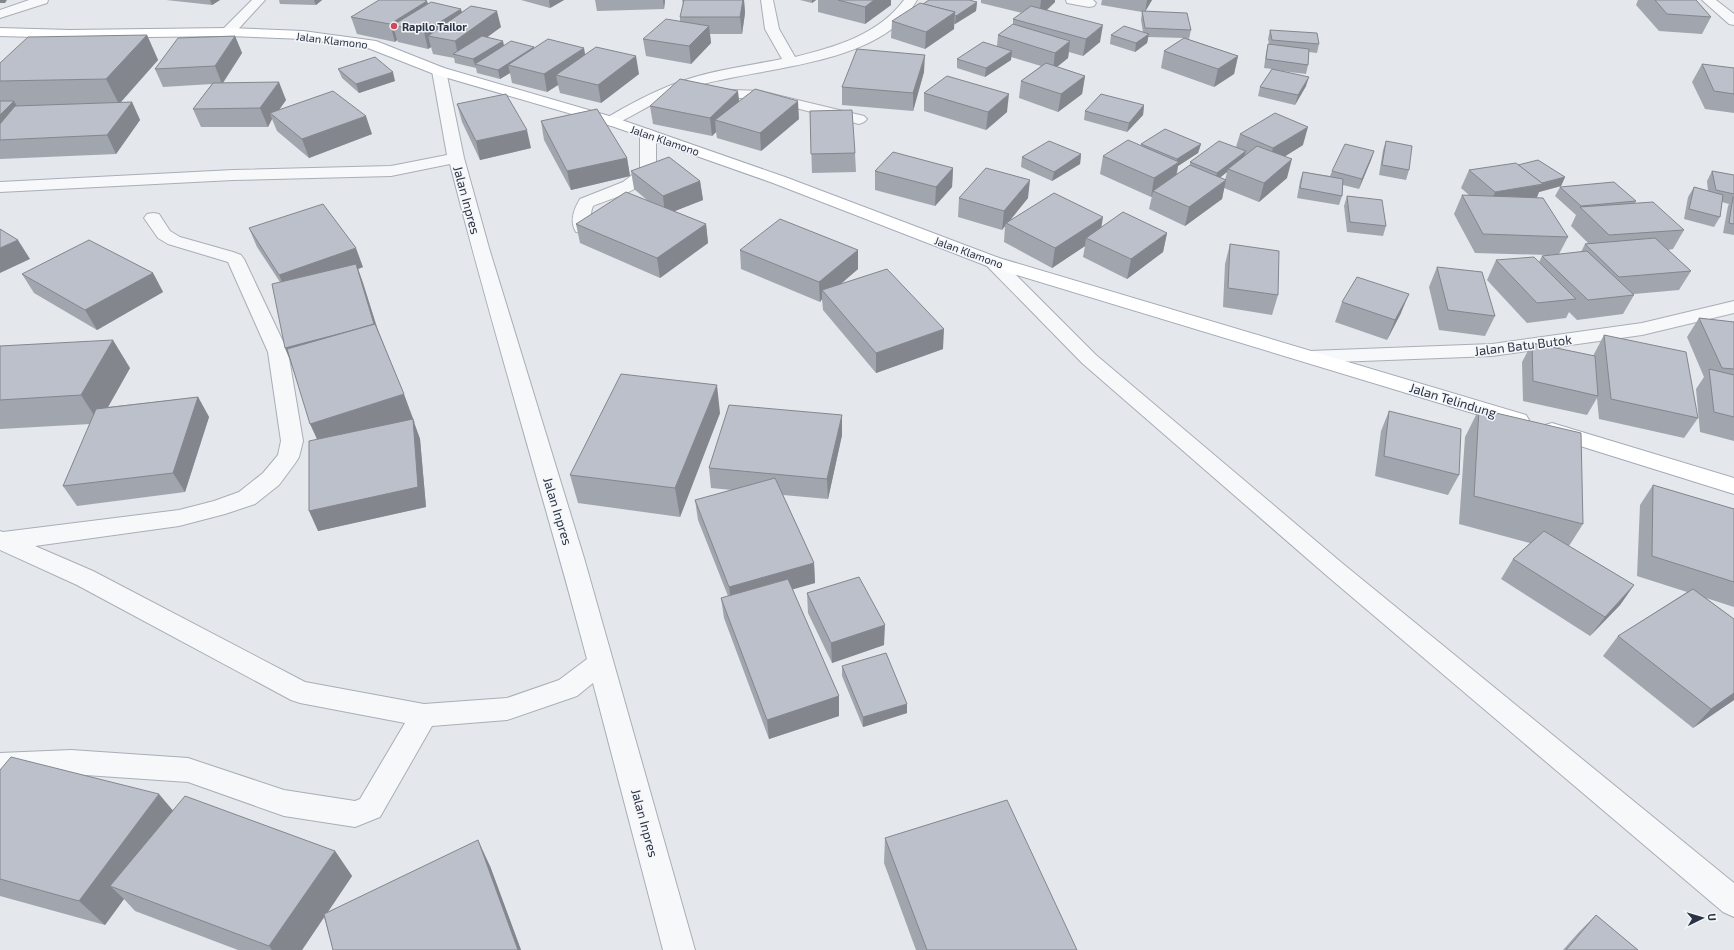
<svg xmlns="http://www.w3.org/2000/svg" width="1734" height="950" viewBox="0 0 1734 950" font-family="'Exo 2',sans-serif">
<rect width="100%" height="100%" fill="#e4e7ec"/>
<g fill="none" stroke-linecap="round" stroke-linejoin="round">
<defs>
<g id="minor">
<polygon points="29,0 48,0 47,3 0,18 0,10"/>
<polygon points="252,0 265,0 233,35 223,35 221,32 223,29"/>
<path d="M761 0H773L779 29 795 57C835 47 878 35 904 0H917C912 8 906 17 898 24 852 65 758 69 699 85 670 93 643 110 616 124L611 126 606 124 603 121 606 118C629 105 652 92 677 83 711 70 747 66 782 59L765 29Z"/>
<polygon points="1066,0 1093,0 1096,3 1094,6 1089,7 1067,3"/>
<polygon points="1702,0 1716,0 1734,14 1734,25 1729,24"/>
<path d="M439 67 444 68 446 71 464 158 489 248 584 558 695 950H663L593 683 577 696 507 720 432 726 380 817 355 827 284 816 188 782 71 774 0 777V753L71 750 188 758 284 790 355 801 360 799 405 723 300 703 291 700 77 585 0 550V531L3 532 179 510 214 501 239 492 263 473 278 455 281 441 268 352 228 262 168 244 158 238 144 218 147 214 153 213 159 214 170 231 180 237 233 252 241 255 244 259 288 352 303 441 299 457 296 462 279 485 255 504 225 514 179 526 35 546 93 571 305 682 424 704 507 698 559 680 587 659C543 493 492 330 450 164L391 176 233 180 0 192V182L233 170 391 166 447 155 432 71 434 68Z"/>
<polygon points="708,89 760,91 864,116 867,119 864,122 859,124 760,99 703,96 701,93 703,90"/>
<path d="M648 129 653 131 656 134V170C642 191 615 197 593 206 589 215 592 226 588 232L582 233 576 232C569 221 574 209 580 199L623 182 640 169V134L643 131Z"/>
<polygon points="993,257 999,258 1096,355 1342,563 1734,883 1734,917 1723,912 1326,575 1082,363 987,266 984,262 987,258"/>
<polygon points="1734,301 1734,313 1642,335 1492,356 1310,363 1303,361 1300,357 1303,353 1310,351 1492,344 1642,323"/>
</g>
<g id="major">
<polygon points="0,28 70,30 228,28 303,31 376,41 444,68 616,118 785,177 999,258 1526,415 1529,420 1526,425 1519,427 1512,425 987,266 773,183 606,124 434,74 368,48 303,39 228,36 70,38 0,36"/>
<polygon points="1552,423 1734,478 1734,494 1545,435 1541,430 1545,425"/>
</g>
</defs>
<!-- minor casing -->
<use href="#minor" stroke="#a9aeb7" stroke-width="2"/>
<!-- major casing -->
<use href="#major" stroke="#a3abb8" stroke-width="2"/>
<!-- minor -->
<use href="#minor" fill="#f7f8fa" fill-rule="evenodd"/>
<!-- major -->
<use href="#major" fill="#fff" fill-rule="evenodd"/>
</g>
<!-- wall -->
<g fill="#a1a5ae" fill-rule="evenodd">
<polygon points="166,0 220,0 212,5"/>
<polygon points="279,0 322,0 316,5 280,4"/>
<polygon points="521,0 564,0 550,8"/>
<polygon points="595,0 665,0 664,9 597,11"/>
<polygon points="682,0 744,0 745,13 742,34 710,34 711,43 691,64 646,56 643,39 680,21 680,17 683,4"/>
<polygon points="800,0 816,0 812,3"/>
<polygon points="818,0 891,0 891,5 865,24 818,12"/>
<polygon points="981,0 1055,0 1055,2 1047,10 1100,42 1083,56 1069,52 1068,58 1057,67 1085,76 1082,94 1058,112 1019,98 1021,81 1041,66 1011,57 1011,60 985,77 957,68 957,59 997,46 998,35 1013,25 1013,19 1022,13 981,3"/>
<polygon points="1102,0 1152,0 1145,11 1191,30 1189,39 1185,38 1238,56 1234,74 1214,87 1161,68 1164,51 1184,38 1148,37 1147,43 1135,52 1110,44 1111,35 1143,32 1141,20 1142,12 1101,5"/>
<polygon points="1638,0 1696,0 1711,17 1702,34 1659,31 1636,5"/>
<polygon points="427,1 428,4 462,12 501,27 487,37 504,46 534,47 534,48 585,55 639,74 601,103 560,93 558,85 547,92 512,83 510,73 500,79 477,73 476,68 455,63 454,58 433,54 431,47 428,49 398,42 397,40 395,42 357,34 351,17"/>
<polygon points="971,1 977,2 976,11 955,24 954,24 954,29 925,49 891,38 892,21 923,4"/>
<polygon points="1270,30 1319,44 1317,53 1309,52 1308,65 1306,74 1274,70 1306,86 1295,105 1258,96 1260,87 1272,69 1264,68 1266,53 1268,44 1269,44 1268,39"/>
<polygon points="147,35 158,60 121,102 132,102 140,120 116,154 0,159 0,63"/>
<polygon points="235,36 242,53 223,83 286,100 279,110 372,134 309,158 277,131 272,119 268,127 201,127 193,109 212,84 163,87 155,69"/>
<polygon points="1702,64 1734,68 1734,113 1705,109 1692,82"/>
<polygon points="338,69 395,81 359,93 342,78"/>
<polygon points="924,72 913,111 842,105 842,87"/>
<polygon points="924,93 1007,112 986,130 924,111"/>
<polygon points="739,102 799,119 761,151 717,138 716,132 712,136 653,124 650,106"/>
<polygon points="457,104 531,148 480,160 462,122"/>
<polygon points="1144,105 1143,115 1127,132 1084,120 1085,111"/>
<polygon points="810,111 855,153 856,172 812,173"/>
<polygon points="541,121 627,158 630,176 571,190 544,140"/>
<path d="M1240 134 1303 145 1285 156 1287 178 1259 202 1224 188 1222 199 1185 226 1149 209 1152 196 1151 197 1100 174 1103 156 1141 145V144H1201L1198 153 1178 166 1177 174 1190 165V162L1236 147ZM1227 172 1225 180 1220 178Z"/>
<polygon points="1386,141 1409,170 1406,180 1379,175 1383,150"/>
<polygon points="1374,151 1371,160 1359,189 1343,185 1342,196 1339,205 1297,198 1300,181 1303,172 1330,176 1332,171"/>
<polygon points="1081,154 1080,164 1052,181 1021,167 1022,157"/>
<polygon points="1518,165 1565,177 1561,186 1539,192 1537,198 1568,237 1559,254 1581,252 1585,244 1588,243 1571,226 1576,215 1555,196 1560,187 1636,201 1635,203 1684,230 1673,249 1668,250 1691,271 1679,290 1634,294 1634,295 1623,314 1577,320 1569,312 1566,318 1527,323 1487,280 1496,260 1539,262 1542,256 1547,255 1475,253 1454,214 1462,195 1469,195 1461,188 1469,170"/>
<polygon points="953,168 952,187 935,206 875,190 875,171"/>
<polygon points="631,171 700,181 703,200 674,211 706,224 708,243 660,278 580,243 576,224 647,200 634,189"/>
<polygon points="1712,171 1734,175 1734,235 1723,233 1728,206 1729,204 1722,202 1720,217 1714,227 1684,219 1688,197 1694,187 1708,191 1707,181"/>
<polygon points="1347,196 1386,226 1383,236 1347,232 1344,206"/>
<polygon points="959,198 1028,198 1010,220 1167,233 1163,252 1127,279 1083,257 1085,246 1052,268 1004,242 1005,226 1002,230 958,217"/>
<polygon points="249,228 363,267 358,269 363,283 377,327 415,423 414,423 420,439 426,507 318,531 317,439 290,361 285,348 280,282 257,247"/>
<polygon points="1230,244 1278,295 1272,315 1223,307 1225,264"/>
<polygon points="740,250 858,250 858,269 840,284 943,349 876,373 823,310 822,299 820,302 741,269"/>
<polygon points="1437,267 1495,316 1485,336 1439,330 1429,287"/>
<polygon points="153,273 163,292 97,330 34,293 22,274"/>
<polygon points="1342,302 1401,313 1387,340 1335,322"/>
<polygon points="1699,318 1734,322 1734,441 1700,432 1696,389 1704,377 1687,337"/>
<polygon points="1604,335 1698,418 1684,438 1599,419 1597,398 1587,415 1523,401 1522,362 1532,343 1593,356"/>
<polygon points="0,346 130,368 108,407 198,397 209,417 185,492 77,506 63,486 90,424 0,429"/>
<polygon points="1479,409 1583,524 1569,546 1634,585 1620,605 1590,636 1501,579 1513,559 1530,543 1459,524 1465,437"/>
<polygon points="1389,411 1459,475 1448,495 1375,476 1381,431"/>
<polygon points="720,413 680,517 578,503 570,475"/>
<polygon points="842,415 842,435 828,499 783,495 814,563 815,583 792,589 839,696 839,716 769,739 724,618 721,598 728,596 698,520 695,500 732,490 711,488 709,468"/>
<polygon points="1653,485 1734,509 1734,607 1706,598 1734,619 1734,700 1693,728 1603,656 1618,636 1687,592 1637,576 1640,505"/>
<polygon points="807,593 884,645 832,663 808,613"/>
<polygon points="842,666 907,713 863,727 842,676"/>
<polygon points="0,770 173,811 335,851 352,876 328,912 490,866 521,950 333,950 324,917 302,950 238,950 135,911 124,899 105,925 0,896"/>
<polygon points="885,838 1077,950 916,950 884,863"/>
<polygon points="1596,915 1638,950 1563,950 1579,932"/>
</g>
<!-- shaded-wall -->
<g fill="#83868d">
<polygon points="0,0 7,0 5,3 0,3"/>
<polygon points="210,0 220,0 212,5"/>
<polygon points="314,0 322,0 316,5"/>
<polygon points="549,0 564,0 550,8"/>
<polygon points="663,0 665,0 664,9"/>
<polygon points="743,0 744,0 745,13 742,34 740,17"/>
<polygon points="812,0 816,0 812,3"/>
<polygon points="874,0 891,0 891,5 865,24 865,7"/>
<polygon points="1041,0 1055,0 1055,2 1039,17"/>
<polygon points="1147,0 1152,0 1145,12"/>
<polygon points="427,1 431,17 393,25 397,40 395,42 390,24"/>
<polygon points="977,2 976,11 955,24 956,16"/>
<polygon points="461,9 466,26 428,36 431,47 428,49 424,32"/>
<polygon points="497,11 501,27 462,56 458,55 455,41"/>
<polygon points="955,12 954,29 925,49 926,32"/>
<polygon points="1103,25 1100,42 1083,56 1086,39"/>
<polygon points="709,26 711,43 691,64 689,46"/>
<polygon points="1149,34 1147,43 1135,52 1136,43"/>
<polygon points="147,35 158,60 119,104 106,79"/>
<polygon points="235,36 242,53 222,84 215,66"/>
<polygon points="503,41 505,50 475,64 476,68 473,59"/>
<polygon points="1070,41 1068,58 1053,70 1055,53"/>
<polygon points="534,47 536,55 508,65 510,73 500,79 498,70"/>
<polygon points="584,48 587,65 556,75 558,85 547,92 544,74"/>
<polygon points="1012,51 1011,60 985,77 986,68"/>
<polygon points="925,55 924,72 913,111 913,93"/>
<polygon points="636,56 639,74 601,103 598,85"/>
<polygon points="1238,56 1234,74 1214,87 1218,69"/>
<polygon points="393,72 395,81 359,93 356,84"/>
<polygon points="1085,76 1082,94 1058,112 1061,94"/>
<polygon points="1309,77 1306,86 1295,105 1298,95"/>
<polygon points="279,82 286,100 274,117 270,113 272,119 268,127 260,108"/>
<polygon points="738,91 740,108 715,120 716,132 712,136 710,118"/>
<polygon points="1009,94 1007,112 986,130 988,112"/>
<polygon points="14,101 24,119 0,140 0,115"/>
<polygon points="798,101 799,119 761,151 760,133"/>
<polygon points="132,102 140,120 116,154 107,135"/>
<polygon points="1144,105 1143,115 1127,132 1129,123"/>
<polygon points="366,116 372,134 309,158 302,139"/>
<polygon points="1308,127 1303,145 1268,167 1273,148"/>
<polygon points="527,130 531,148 480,160 476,141"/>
<polygon points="1201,144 1198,153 1178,166 1175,180 1153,191 1152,196 1151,197 1154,178 1176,164 1177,159"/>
<polygon points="1246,151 1243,160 1228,169 1227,172 1214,182 1217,173"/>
<polygon points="1374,151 1371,160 1359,189 1362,179"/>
<polygon points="1081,154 1080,164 1052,181 1054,172"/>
<polygon points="627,158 630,176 571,190 567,171"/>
<polygon points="1292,159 1287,178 1259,202 1264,183"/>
<polygon points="953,168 952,187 935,206 936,187"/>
<polygon points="1565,177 1561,186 1539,192 1534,203 1487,211 1495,192 1541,185 1542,183"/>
<polygon points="1030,180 1028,198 1007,224 1006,223 1005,226 1002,230 1004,211"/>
<polygon points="1226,180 1222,199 1185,226 1189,207"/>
<polygon points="700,181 703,200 665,215 663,196"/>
<polygon points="1103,217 1100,236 1086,238 1085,246 1052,268 1055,248"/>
<polygon points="706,224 708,243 660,278 657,258"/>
<polygon points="1167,233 1163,252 1127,279 1131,259"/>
<polygon points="18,240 30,259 0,273 0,248"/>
<polygon points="356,248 363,267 358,269 363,283 382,344 294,368 285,348 288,294 279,275"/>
<polygon points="858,250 858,269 827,296 822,290 822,299 820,302 819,282"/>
<polygon points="153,273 163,292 97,330 85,310"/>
<polygon points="1409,294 1401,313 1387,340 1395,320"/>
<polygon points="944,329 943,349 876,373 876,353"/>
<polygon points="113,340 130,368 99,423 81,395"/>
<polygon points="717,385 720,413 680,517 675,488"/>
<polygon points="404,394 420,439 426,507 318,531 309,511 323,452 310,424"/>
<polygon points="198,397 209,417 185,492 173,473"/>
<polygon points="842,415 842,435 828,499 827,479"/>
<polygon points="814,563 815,583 732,607 729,587"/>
<polygon points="1634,585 1620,605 1590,636 1605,617"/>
<polygon points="885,625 884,645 832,663 831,643"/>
<polygon points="1734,693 1734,700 1693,728 1711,709"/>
<polygon points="839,696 839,716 769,739 767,720"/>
<polygon points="907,704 907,713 863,727 863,717"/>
<polygon points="159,794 181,820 110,886 124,899 105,925 79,901"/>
<polygon points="478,840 490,866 521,950 518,950"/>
<polygon points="335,851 352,876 302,950 272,950 269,946"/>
</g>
<!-- building -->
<g fill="#bbc0ca" stroke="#83868d">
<polygon points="379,0 424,0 427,1 390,24 351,17"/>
<polygon points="684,0 743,0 740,17 680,17"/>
<polygon points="838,0 874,0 865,7"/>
<polygon points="929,0 969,0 977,2 956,16 954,15 955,12 923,4"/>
<polygon points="1655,0 1696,0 1711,17 1667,14"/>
<polygon points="431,2 461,9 424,32 393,25"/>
<polygon points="920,3 955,12 926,32 892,21"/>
<polygon points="471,6 497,11 455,41 428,36"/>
<polygon points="1031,6 1103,25 1086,39 1013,19"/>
<polygon points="1142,11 1187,13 1191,30 1145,28"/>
<polygon points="666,19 709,26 689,46 643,39"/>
<polygon points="1013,24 1070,41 1055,53 998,35"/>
<polygon points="1124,26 1149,34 1136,43 1111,35"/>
<polygon points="1270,30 1317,33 1319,44 1272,40"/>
<polygon points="147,35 106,79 0,81 0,63 28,37"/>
<polygon points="235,36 215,66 155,69 178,38"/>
<polygon points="482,36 503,41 473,59 453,54"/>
<polygon points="1184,38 1238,56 1218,69 1164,51"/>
<polygon points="548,39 584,48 544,74 508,65"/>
<polygon points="511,41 534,47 498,70 475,64"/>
<polygon points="983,42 1012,51 986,68 957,59"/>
<polygon points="1268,44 1309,49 1308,65 1266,59"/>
<polygon points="596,47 636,56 598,85 556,75"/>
<polygon points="857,49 925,55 913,93 842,87"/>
<polygon points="375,57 393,72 356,84 338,69"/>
<polygon points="1046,63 1085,76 1061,94 1021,81"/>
<polygon points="1702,64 1734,68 1734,94 1714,91"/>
<polygon points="1272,69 1309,77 1298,95 1260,87"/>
<polygon points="947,76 1009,94 988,112 924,93"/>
<polygon points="680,79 738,91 710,118 650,106"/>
<polygon points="279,82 260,108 193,109 213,83"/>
<polygon points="755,89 798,101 760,133 715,120"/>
<polygon points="333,91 366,116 302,139 270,113"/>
<polygon points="506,94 527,130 476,141 457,104"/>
<polygon points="1101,94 1144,105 1129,123 1085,111"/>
<polygon points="0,101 14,101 0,115"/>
<polygon points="132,102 107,135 0,140 0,124 15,106"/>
<polygon points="597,109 627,158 567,171 541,121"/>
<polygon points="852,110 855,153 811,154 810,111"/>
<polygon points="1275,113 1308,127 1273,148 1240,134"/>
<polygon points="1165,129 1201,144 1177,159 1141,144"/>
<polygon points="1128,140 1179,162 1154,178 1103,156"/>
<polygon points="1049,141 1081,154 1054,172 1022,157"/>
<polygon points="1219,141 1246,151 1217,173 1190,162"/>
<polygon points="1386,141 1412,146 1409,170 1382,165"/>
<polygon points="1345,144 1374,151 1362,179 1332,171"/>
<polygon points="1257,146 1292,159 1264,183 1228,169"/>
<polygon points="893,152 953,168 936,187 875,171"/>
<polygon points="669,157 700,181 663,196 631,171"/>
<polygon points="1538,160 1565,177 1542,183 1536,179 1518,165"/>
<polygon points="1516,163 1543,184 1495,192 1469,170"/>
<polygon points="1190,165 1226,180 1189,207 1153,191"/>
<polygon points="986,168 1030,180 1004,211 959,198"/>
<polygon points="1712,171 1734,175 1734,194 1716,190"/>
<polygon points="1303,172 1343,179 1342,196 1300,188"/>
<polygon points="1614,182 1636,201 1581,206 1560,187"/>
<polygon points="1694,187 1723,195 1720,217 1689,209"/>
<polygon points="626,192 706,224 657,258 576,224"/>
<polygon points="1054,193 1103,217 1055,248 1006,223"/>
<polygon points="1462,195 1543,198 1568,237 1483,234"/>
<polygon points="1347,196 1382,200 1386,226 1350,222"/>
<polygon points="1733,197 1734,197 1734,224 1729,223"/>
<polygon points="1653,202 1684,230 1609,235 1580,207"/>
<polygon points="323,204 356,248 279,275 249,228"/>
<polygon points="1123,212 1167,233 1131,259 1086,238"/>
<polygon points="780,219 858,250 819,282 740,250"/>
<polygon points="0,229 18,240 0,248"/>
<polygon points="1655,238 1691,271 1619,277 1585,244"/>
<polygon points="89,240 153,273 85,310 22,274"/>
<polygon points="1230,244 1279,251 1278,295 1228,288"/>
<polygon points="1587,251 1634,295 1588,300 1542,256"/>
<polygon points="1534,257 1576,299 1537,303 1496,260"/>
<polygon points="356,264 374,324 346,332 285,348 272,284"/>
<polygon points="1437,267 1482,272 1495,316 1448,310"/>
<polygon points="887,269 944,329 876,353 822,290"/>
<polygon points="1357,277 1409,294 1395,320 1342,302"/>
<polygon points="1699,318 1734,322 1734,369 1722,368"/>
<polygon points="375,324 404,394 310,424 287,349"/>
<polygon points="1604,335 1686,352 1698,418 1611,399"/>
<polygon points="113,340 81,395 0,400 0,346"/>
<polygon points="1532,343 1595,356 1598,396 1533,381"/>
<polygon points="1709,369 1734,375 1734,417 1714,412"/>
<polygon points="621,374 717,385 675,488 570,475"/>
<polygon points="198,397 173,473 63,486 96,409"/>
<polygon points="729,405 842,415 827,479 709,468"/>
<polygon points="1479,409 1581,433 1583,524 1474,496"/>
<polygon points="1389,411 1461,429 1459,475 1384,456"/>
<polygon points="413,419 418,487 309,511 309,441"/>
<polygon points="775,478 814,563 729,587 695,500"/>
<polygon points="1653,485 1734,509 1734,582 1652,556"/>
<polygon points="1544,531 1634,585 1605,617 1513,559"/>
<polygon points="859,577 885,625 831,643 807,593"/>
<polygon points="788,579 839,696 767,720 721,598"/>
<polygon points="1693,589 1734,619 1734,693 1711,709 1618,636"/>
<polygon points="886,653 907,704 863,717 842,666"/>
<polygon points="11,757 159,794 79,901 0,879 0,770"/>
<polygon points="185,796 335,851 269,946 110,886"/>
<polygon points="1007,800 1077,950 927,950 885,838"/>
<polygon points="478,840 518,950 333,950 324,914"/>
<polygon points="1596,915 1638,950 1566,950"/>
</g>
<!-- markers -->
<circle fill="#d1495b" stroke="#f4f6f9" stroke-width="1.5" cx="394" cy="26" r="4"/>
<g text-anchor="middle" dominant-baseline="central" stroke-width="3" stroke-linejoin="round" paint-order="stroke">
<!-- far-poi labels -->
<g font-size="11" font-weight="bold" fill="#2b3445" stroke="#f4f6f9" text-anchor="start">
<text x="402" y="26">Rapilo Tailor</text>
</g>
<!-- far-street labels -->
<g font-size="11" fill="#2b3445" stroke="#f4f6f9">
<text transform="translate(332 40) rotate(7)">Jalan Klamono</text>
<text transform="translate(665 140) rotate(19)">Jalan Klamono</text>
<text transform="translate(969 252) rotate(20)">Jalan Klamono</text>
</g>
<!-- street labels -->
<g font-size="13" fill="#2b3445" stroke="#f4f6f9">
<text transform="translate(467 200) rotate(75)">Jalan Inpres</text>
<text transform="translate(1523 345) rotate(-7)">Jalan Batu Butok</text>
<text transform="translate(1453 400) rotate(17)">Jalan Telindung</text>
<text transform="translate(558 511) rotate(73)">Jalan Inpres</text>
<text transform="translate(645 823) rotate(75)">Jalan Inpres</text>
</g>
</g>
<!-- north arrow -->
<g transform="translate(1702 918) rotate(85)" stroke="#f4f6f9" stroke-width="3" paint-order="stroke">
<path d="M0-3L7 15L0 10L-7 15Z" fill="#2b3445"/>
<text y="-6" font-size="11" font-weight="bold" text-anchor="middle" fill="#2b3445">U</text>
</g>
</svg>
